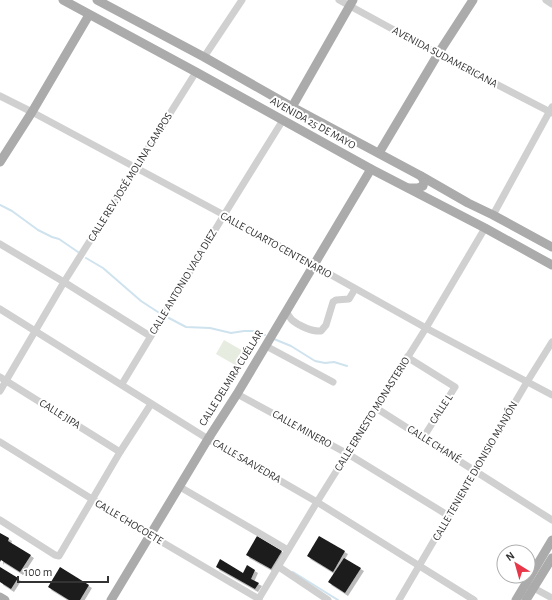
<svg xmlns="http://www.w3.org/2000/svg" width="552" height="600" viewBox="0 0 552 600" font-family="'Alegreya Sans',sans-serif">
<defs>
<filter id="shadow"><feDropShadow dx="3" dy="3" stdDeviation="0" flood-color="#0004"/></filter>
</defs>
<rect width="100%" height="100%" fill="#fff"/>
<!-- green -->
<polygon fill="#e6ecdf" points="224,340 250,355 242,369 216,354"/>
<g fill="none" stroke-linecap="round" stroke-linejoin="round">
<!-- stream -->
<g stroke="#cfe3ee" stroke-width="2">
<polyline points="0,205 12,211 38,230 52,237 59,239 78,252"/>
<polyline points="86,258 103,268 141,301 161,314"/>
<polyline points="167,317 186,327 210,328 231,333 244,331 253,331 265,335"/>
<polyline points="274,339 291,346 315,361 325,363 334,362 347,366"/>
<polyline points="293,572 338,600"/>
</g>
</g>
<!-- building -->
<g fill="#1a1a1a" filter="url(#shadow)">
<polygon points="0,533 9,538 8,541 31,555 20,572 1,560 0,562"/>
<polygon points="257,536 282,551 271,569 246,555"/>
<polygon points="319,536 345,551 333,572 307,556"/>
<polygon points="344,558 361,568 345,593 328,582"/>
<polygon points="220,559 243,573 247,565 255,570 251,579 259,583 255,589 216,567"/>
<polygon points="0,567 18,578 11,589 0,582"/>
<polygon points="60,567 89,585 80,600 69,600 48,587"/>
</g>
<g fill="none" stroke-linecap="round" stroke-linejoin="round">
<!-- minor -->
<g stroke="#d0d0d0" stroke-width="7">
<polyline points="339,0 438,54 552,113"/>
<polyline points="546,0 552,4"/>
<polyline points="204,57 242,0"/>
<polyline points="0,96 32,112 224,215 426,328 552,395"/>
<polyline points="493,215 552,107"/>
<polyline points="0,244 64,282 150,336"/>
<polyline points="0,309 208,439 317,502 474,600"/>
<path d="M286 312C288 314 290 318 292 320 299 326 313 332 321 331L326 325 333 302 336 300 349 299 355 289"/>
<polyline points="266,346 333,382"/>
<polyline points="407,357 455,387 423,438"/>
<polyline points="0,377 120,452"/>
<polyline points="122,384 224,215 283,120"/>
<polyline points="0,391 64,282 196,72"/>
<polyline points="237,394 348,454 449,516"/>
<polyline points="376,408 552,520"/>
<polyline points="0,442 150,535 259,599"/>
<polyline points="180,487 288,550"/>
<polyline points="0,520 55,555 59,556 120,452 151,404"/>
<polyline points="279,567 328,600"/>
<polyline points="530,586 552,598"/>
<polyline points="258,600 317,502 426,328 485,228"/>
<polyline points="399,600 527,382 552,342"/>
</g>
<!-- major -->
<g stroke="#ababab" stroke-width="9">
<polyline points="63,0 196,72 371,169 485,228 552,265"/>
<polyline points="97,0 204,57 292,107 421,176 468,203 493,215 552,247"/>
<polyline points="292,107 353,0"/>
<polyline points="379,153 438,54 473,0"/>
<polyline points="0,162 32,112 89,15"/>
<polyline points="409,188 418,188 423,186 424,181 421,176"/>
<polyline points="0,597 5,600"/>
<polyline points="111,600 208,439 237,394 371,169"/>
<polyline points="516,600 552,540"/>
<polyline points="526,600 552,558"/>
</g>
</g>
<g text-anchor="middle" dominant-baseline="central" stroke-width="4" stroke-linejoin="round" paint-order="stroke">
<!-- street labels -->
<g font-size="11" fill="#333" stroke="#fff">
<text transform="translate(445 57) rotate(28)">AVENIDA SUDAMERICANA</text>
<text transform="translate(313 123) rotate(29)">AVENIDA 25 DE MAYO</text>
<text transform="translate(130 177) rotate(-58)">CALLE REV. JOSÉ MOLINA CAMPOS</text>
<text transform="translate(276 245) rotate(29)">CALLE CUARTO CENTENARIO</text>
<text transform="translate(183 282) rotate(-59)">CALLE ANTONIO VACA DIEZ</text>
<text transform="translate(231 378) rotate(-58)">CALLE DELMIRA CUÉLLAR</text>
<text transform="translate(441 409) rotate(-57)">CALLE L</text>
<text transform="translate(60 414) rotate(32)">CALLE JIPA</text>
<text transform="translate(372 414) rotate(-58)">CALLE ERNESTO MONASTERIO</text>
<text transform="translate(302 429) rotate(29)">CALLE MINERO</text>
<text transform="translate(434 444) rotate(32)">CALLE CHANÉ</text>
<text transform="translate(247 461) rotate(30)">CALLE SAAVEDRA</text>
<text transform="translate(475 471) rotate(-60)">CALLE TENIENTE DIONISIO MANJÓN</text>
<text transform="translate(129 522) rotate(31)">CALLE CHOCOETE</text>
</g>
</g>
<!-- north arrow -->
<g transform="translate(516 564) rotate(323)"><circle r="19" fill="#ffffff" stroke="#adadad"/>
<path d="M0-3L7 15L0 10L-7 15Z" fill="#e83748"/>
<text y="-6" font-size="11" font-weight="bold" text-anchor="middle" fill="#333333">N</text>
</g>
<!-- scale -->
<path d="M18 576v6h90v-6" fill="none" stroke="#333333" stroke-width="2"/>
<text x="24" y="576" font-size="12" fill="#333333" stroke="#ffffff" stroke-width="3" paint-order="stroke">100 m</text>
</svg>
